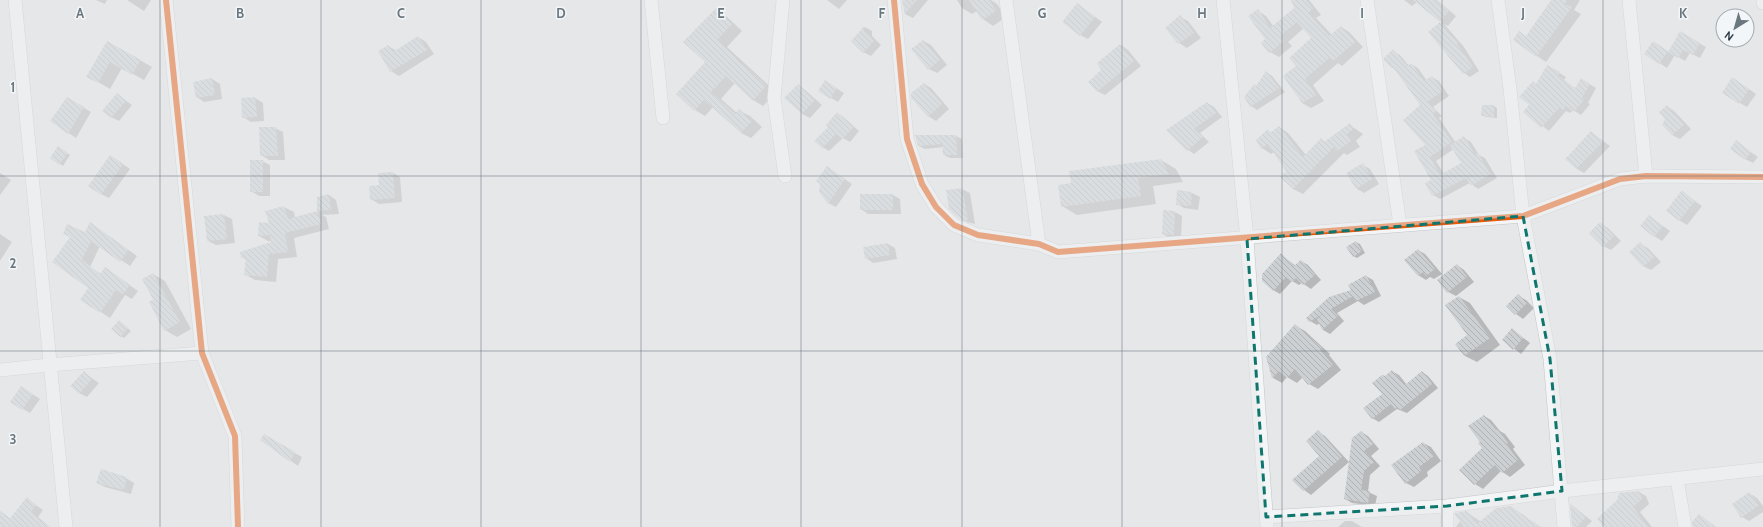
<svg xmlns="http://www.w3.org/2000/svg" width="1763" height="527" viewBox="0 0 1763 527" font-family="Cabin,sans-serif">
<defs>
<pattern id="building-back-hatch" width="6" height="6" patternUnits="userSpaceOnUse"><rect width="6" height="6" fill="#cdd0d2"/><path d="M-1 5l2 2M0 0l6 6M5-1l2 2" fill="none" stroke="#b0b3b6"/></pattern>
</defs>
<rect width="100%" height="100%" fill="#e5e7e9"/>
<!-- shadow -->
<g fill="#0003" fill-rule="evenodd">
<polygon points="96,0 107,0 105,4"/>
<polygon points="127,0 151,0 144,11"/>
<polygon points="827,0 847,0 839,9"/>
<polygon points="903,0 928,0 913,18 905,14"/>
<polygon points="957,0 991,0 997,4 1006,17 993,26 983,19 977,11 972,14 962,8"/>
<polygon points="1292,0 1309,0 1321,15 1316,18 1332,35 1341,27 1349,32 1363,47 1342,66 1338,63 1313,85 1324,101 1311,108 1302,103 1297,66 1313,38 1304,28 1288,42 1292,46 1279,57 1270,52 1258,11 1266,16 1274,27 1295,8"/>
<polygon points="1404,0 1437,0 1456,16 1448,26 1444,24 1464,47 1479,71 1470,77 1464,73 1430,32 1442,22 1417,2 1412,6"/>
<polygon points="1553,0 1580,0 1574,10 1581,14 1546,62 1537,56 1527,37"/>
<polygon points="1078,4 1102,22 1088,39 1080,35"/>
<polygon points="716,10 726,16 742,31 727,47 776,92 763,106 753,100 735,83 721,99 737,113 739,111 750,116 762,127 751,138 741,133 713,107 705,116 695,110 706,62"/>
<polygon points="1180,17 1188,21 1201,38 1187,48 1179,43 1167,28"/>
<polygon points="865,27 872,31 872,36 881,45 871,56 863,52 852,41"/>
<polygon points="1680,33 1706,47 1700,58 1690,53 1685,61 1675,55 1667,68 1646,54 1661,47 1669,52"/>
<polygon points="418,37 426,42 434,54 399,76 391,71 388,46 397,51"/>
<polygon points="923,41 931,45 947,65 937,73 929,69"/>
<polygon points="108,42 152,67 144,80 122,68 110,89 88,76"/>
<polygon points="1121,45 1128,50 1141,66 1105,95 1097,91 1103,70"/>
<path d="M1393 51 1400 55 1409 66 1411 64 1418 68 1427 81 1432 77 1439 81 1449 96 1433 107 1442 116 1439 118 1456 143 1464 138 1471 142 1479 155 1485 158 1497 178 1478 189 1470 183 1440 199 1433 195 1421 105 1396 70 1391 67ZM1454 149 1462 164 1444 174 1436 161Z"/>
<polygon points="1548,66 1566,77 1564,80 1576,89 1581,79 1596,88 1588,103 1590,104 1581,115 1573,110 1570,113 1566,111 1549,131 1525,112 1531,105 1537,85"/>
<polygon points="1266,72 1272,76 1285,92 1257,110 1251,106 1245,97 1257,87"/>
<polygon points="212,79 220,84 222,99 204,102 197,97"/>
<polygon points="825,81 844,93 838,102 831,98"/>
<polygon points="1740,83 1756,94 1747,107 1723,93"/>
<polygon points="924,84 931,88 949,109 936,121 928,116"/>
<polygon points="798,85 805,90 822,105 810,118 802,114"/>
<polygon points="117,94 132,105 119,121 111,117"/>
<polygon points="67,98 91,112 76,138 51,121"/>
<polygon points="255,98 263,103 264,121 251,122 243,117 242,99"/>
<polygon points="1207,103 1214,107 1222,117 1200,133 1209,142 1194,154 1188,150 1167,130"/>
<polygon points="1494,106 1497,108 1497,118 1486,117 1482,115"/>
<polygon points="1667,106 1674,111 1691,129 1680,139 1672,135 1666,119"/>
<polygon points="843,117 859,131 850,142 843,138 829,151 822,147"/>
<polygon points="1350,125 1363,134 1356,141 1360,147 1347,155 1344,153 1303,194 1293,189 1287,172 1274,152 1271,154 1262,148 1268,131 1272,133 1279,127 1288,133 1306,155 1322,140 1326,142"/>
<polygon points="275,128 283,132 285,160 269,160 261,155"/>
<polygon points="1591,132 1610,146 1584,173 1577,169 1566,159"/>
<polygon points="956,136 962,139 963,158 950,158 944,155 944,147 925,149 919,146"/>
<polygon points="1737,142 1758,157 1753,163 1745,159"/>
<polygon points="62,149 70,155 63,166 51,158"/>
<polygon points="111,156 130,169 109,198 101,194"/>
<polygon points="1161,160 1176,169 1183,182 1153,186 1156,204 1077,215 1062,206 1072,184"/>
<polygon points="262,161 270,165 270,196 259,196 251,191"/>
<polygon points="1363,165 1370,169 1379,184 1364,193 1357,189"/>
<polygon points="827,167 852,184 836,207 828,203"/>
<polygon points="0,173 11,180 0,195"/>
<polygon points="393,173 400,177 402,202 379,204 371,199 380,186"/>
<polygon points="962,189 970,193 975,224 967,222 959,217"/>
<polygon points="1178,192 1192,193 1200,197 1198,210 1184,208 1177,204"/>
<polygon points="1682,192 1702,206 1687,225 1679,220"/>
<polygon points="329,195 336,200 339,214 322,215 326,217 329,229 294,238 297,257 278,259 276,282 255,280 246,275 247,260 242,257 272,243 272,241 268,241 259,236 284,207 294,212 295,218 318,212 318,198"/>
<polygon points="893,195 900,199 901,214 868,214 861,209"/>
<polygon points="1175,212 1182,216 1181,239 1170,238 1163,234"/>
<polygon points="224,215 232,219 235,243 216,245 208,241 205,217"/>
<polygon points="1649,216 1670,231 1662,241 1654,236"/>
<polygon points="1600,223 1608,228 1621,241 1611,250 1603,246"/>
<polygon points="99,229 137,256 130,266 100,246 90,267 101,274 105,268 138,291 132,299 125,295 110,318 81,299 89,288 53,262 85,234"/>
<polygon points="0,234 12,242 0,261"/>
<polygon points="1356,242 1360,244 1365,253 1357,258 1353,256"/>
<polygon points="888,244 895,248 897,259 873,263 866,258"/>
<polygon points="1640,244 1648,248 1661,262 1651,270 1643,266"/>
<polygon points="1418,250 1425,254 1442,274 1434,279 1430,277 1426,280 1418,275"/>
<polygon points="1281,255 1296,266 1301,261 1308,265 1321,280 1311,289 1302,283 1299,285 1292,281 1280,294 1273,290"/>
<polygon points="1457,265 1464,270 1474,282 1456,296 1448,292"/>
<polygon points="153,274 165,281 191,329 177,337 165,330"/>
<polygon points="1366,276 1373,280 1381,296 1364,305 1358,301 1337,313 1344,321 1330,334 1323,330 1320,323 1317,325 1310,321 1352,291"/>
<polygon points="1518,296 1526,300 1534,308 1523,319 1516,314"/>
<polygon points="1459,297 1470,303 1500,345 1477,362 1465,356 1456,344 1468,335"/>
<polygon points="122,323 131,331 124,338 120,336"/>
<polygon points="1296,326 1305,331 1330,354 1329,355 1341,370 1318,389 1309,384 1303,377 1297,383 1287,377 1282,383 1273,378 1267,357"/>
<polygon points="1512,329 1530,343 1521,354 1503,340"/>
<polygon points="1392,371 1399,375 1407,385 1422,372 1428,376 1438,388 1407,413 1397,409 1379,422 1372,418 1383,394 1385,377"/>
<polygon points="84,373 99,383 87,397 79,393"/>
<polygon points="29,392 40,399 30,413 23,409"/>
<polygon points="1484,416 1491,420 1500,431 1505,434 1515,447 1513,449 1525,465 1510,477 1501,471 1483,489 1475,484 1461,470 1483,448"/>
<polygon points="1318,432 1325,436 1349,462 1311,495 1304,490 1321,456"/>
<polygon points="1361,432 1368,436 1379,449 1371,456 1380,466 1370,475 1368,492 1377,496 1375,506 1352,503 1345,499"/>
<polygon points="264,436 302,457 298,466 262,440"/>
<polygon points="1423,443 1431,447 1441,461 1427,472 1428,476 1414,487 1406,483"/>
<polygon points="126,478 134,483 131,494 105,487 97,483"/>
<polygon points="1639,492 1646,496 1649,504 1640,512 1652,527 1606,527"/>
<polygon points="1749,493 1757,498 1763,506 1763,512 1749,521 1742,517"/>
<polygon points="27,499 43,510 38,517 50,527 6,527 0,523 0,511 11,519"/>
<polygon points="1571,505 1592,521 1586,527 1573,527"/>
<polygon points="1510,507 1541,527 1456,527 1467,512 1481,522"/>
<polygon points="1345,521 1352,521 1362,527 1338,527"/>
</g>
<!-- building -->
<g fill="url(#building-back-hatch)">
<polygon points="902,0 917,0 905,14"/>
<polygon points="969,0 989,0 996,11 982,20"/>
<polygon points="1291,0 1306,0 1313,9 1308,13 1329,36 1341,26 1355,42 1333,61 1329,58 1305,79 1316,95 1302,103 1283,76 1296,66 1289,58 1311,38 1297,22 1280,36 1284,41 1269,53 1261,43 1265,39 1248,16 1258,9 1270,28 1294,8"/>
<polygon points="1413,0 1436,0 1449,11 1440,22"/>
<polygon points="1551,0 1567,0 1564,4 1572,7 1536,57 1513,40 1519,31 1526,36"/>
<polygon points="1077,3 1095,17 1080,36 1062,22"/>
<polygon points="716,8 732,24 717,40 766,86 753,101 726,76 711,92 735,114 739,109 752,121 741,133 704,100 694,111 676,94 705,62 683,42"/>
<polygon points="1180,15 1194,33 1178,44 1165,28"/>
<polygon points="1440,22 1458,43 1457,44 1473,67 1463,74 1428,32"/>
<polygon points="864,26 864,31 874,41 863,53 851,41"/>
<polygon points="1680,31 1700,43 1693,55 1683,50 1678,58 1668,52"/>
<polygon points="418,36 427,50 390,72 378,51 388,45 393,52"/>
<polygon points="923,40 940,60 928,70 911,49"/>
<polygon points="107,41 141,60 132,75 110,62 98,83 86,77"/>
<polygon points="1653,41 1668,51 1659,64 1644,54"/>
<polygon points="1120,44 1134,61 1097,92 1088,82 1101,70 1097,63"/>
<polygon points="1393,49 1407,66 1411,63 1424,81 1432,76 1443,91 1427,102 1436,111 1433,114 1452,142 1430,157 1440,175 1461,163 1450,145 1464,136 1475,155 1478,153 1490,174 1471,186 1466,178 1432,196 1425,183 1431,180 1414,151 1425,145 1403,120 1420,105 1392,66 1391,68 1384,60 1384,58"/>
<polygon points="1547,65 1560,72 1558,75 1575,88 1581,78 1590,84 1582,98 1584,100 1574,112 1566,106 1563,110 1560,107 1541,128 1523,112 1529,105 1519,97 1533,81 1536,84"/>
<polygon points="1266,71 1279,88 1250,107 1244,97 1254,84 1256,86"/>
<polygon points="1732,77 1749,89 1739,104 1722,93"/>
<polygon points="212,78 215,95 196,98 193,82"/>
<polygon points="825,80 837,88 830,99 818,91"/>
<polygon points="924,83 942,104 928,117 911,98 911,93"/>
<polygon points="798,84 815,100 802,114 784,98"/>
<polygon points="117,93 126,101 111,118 102,111"/>
<polygon points="67,97 84,107 68,134 50,121"/>
<polygon points="255,97 257,117 242,118 241,98"/>
<polygon points="1207,102 1216,113 1194,129 1203,137 1187,151 1166,130"/>
<polygon points="1482,105 1494,105 1494,117 1481,116"/>
<polygon points="1667,105 1684,125 1672,135 1662,125 1665,119 1659,112"/>
<polygon points="837,112 854,126 843,139 836,134 822,148 814,141 828,127 826,125"/>
<polygon points="1350,123 1354,128 1346,135 1351,141 1337,151 1334,147 1293,189 1280,177 1286,171 1268,144 1261,149 1256,140 1268,129 1270,133 1279,126 1303,157 1321,138 1324,142"/>
<polygon points="259,127 276,127 278,156 260,156"/>
<polygon points="1591,131 1603,142 1576,169 1565,159"/>
<polygon points="915,135 956,135 957,155 943,155 942,144 918,146"/>
<polygon points="1736,140 1751,152 1745,160 1730,149"/>
<polygon points="58,146 68,153 59,165 50,158"/>
<polygon points="110,155 123,164 101,195 88,186"/>
<polygon points="1161,159 1169,174 1138,178 1141,196 1061,207 1058,185 1071,183 1069,171"/>
<rect x="250" y="160" width="13" height="32"/>
<polygon points="1363,163 1372,179 1356,189 1346,173"/>
<polygon points="827,166 845,179 828,204 819,192 820,184 816,181"/>
<polygon points="393,172 395,198 370,200 369,186 379,185 378,173"/>
<polygon points="962,188 968,220 964,221 959,218 949,209 946,190"/>
<polygon points="1177,190 1192,192 1191,206 1176,205"/>
<polygon points="1682,190 1695,201 1679,221 1666,211"/>
<polygon points="329,194 331,210 317,211 317,197"/>
<rect x="860" y="194" width="33" height="16"/>
<polygon points="284,206 288,219 317,211 321,224 285,233 288,252 269,254 267,277 244,275 246,257 241,258 240,252 271,242 270,235 258,236 259,222 269,223 265,211"/>
<polygon points="1163,210 1175,211 1174,235 1162,234"/>
<polygon points="224,214 227,239 207,241 204,216"/>
<polygon points="1649,215 1663,226 1654,237 1640,226"/>
<polygon points="90,222 128,250 120,262 91,241 82,260 100,274 105,267 130,285 123,294 116,290 100,313 80,300 88,288 52,262 70,237 63,234 67,224 85,232"/>
<polygon points="1600,222 1614,236 1603,247 1589,233"/>
<polygon points="1356,241 1362,251 1353,257 1346,247"/>
<polygon points="1640,242 1654,257 1643,267 1629,252"/>
<polygon points="888,243 890,255 865,259 863,247"/>
<polygon points="1418,249 1435,269 1426,276 1423,272 1418,276 1404,260"/>
<polygon points="1281,253 1294,266 1301,260 1315,275 1303,285 1296,278 1292,282 1286,277 1273,291 1262,281 1262,274"/>
<polygon points="1457,264 1467,277 1447,293 1437,280"/>
<polygon points="153,273 180,322 164,331 149,302 153,299 142,279"/>
<polygon points="1366,275 1375,292 1356,301 1353,296 1331,309 1338,316 1322,330 1317,319 1324,313 1309,322 1306,318 1329,297 1351,290 1348,285"/>
<polygon points="1518,294 1527,303 1515,315 1506,306"/>
<polygon points="1459,296 1490,338 1464,356 1455,344 1467,335 1445,305"/>
<polygon points="119,320 128,328 120,337 111,329"/>
<polygon points="1295,324 1322,348 1320,350 1333,365 1308,385 1295,369 1287,378 1279,371 1272,378 1266,357"/>
<polygon points="1512,328 1523,338 1513,350 1502,340"/>
<polygon points="1392,370 1405,385 1422,371 1432,384 1400,410 1397,407 1395,409 1391,404 1372,419 1363,408 1382,394 1372,383 1382,375 1385,376"/>
<polygon points="84,371 92,379 79,394 70,386"/>
<polygon points="21,386 33,394 22,410 10,402"/>
<polygon points="1484,415 1496,430 1497,429 1508,443 1506,444 1518,460 1502,473 1495,465 1474,485 1459,470 1482,448 1478,443 1480,442 1468,426"/>
<polygon points="1318,430 1342,457 1303,491 1292,480 1319,456 1306,441"/>
<polygon points="1361,431 1373,444 1364,451 1374,462 1364,471 1361,490 1370,491 1368,503 1344,499 1352,438"/>
<polygon points="264,434 295,452 290,462 260,440"/>
<polygon points="1423,442 1434,456 1419,467 1421,471 1405,484 1391,465"/>
<polygon points="101,469 127,477 124,490 96,483"/>
<polygon points="1639,491 1642,499 1633,507 1648,527 1604,527 1597,519 1617,500 1619,493"/>
<polygon points="1749,492 1759,505 1741,518 1732,504"/>
<polygon points="27,497 36,505 31,512 50,527 0,527 0,511 10,518"/>
<polygon points="1570,503 1586,517 1577,527 1572,527"/>
<polygon points="1511,506 1540,527 1464,527 1455,515 1455,513 1467,511 1478,523 1496,508"/>
<polygon points="1699,514 1716,527 1693,527 1692,522"/>
</g>
<g fill="none" stroke-linecap="round" stroke-linejoin="round">
<defs>
<g id="minor">
<polyline points="15,0 66,527"/>
<polyline points="166,0 202,353 235,436 238,527"/>
<polyline points="651,0 663,118"/>
<polyline points="783,0 774,98 785,176"/>
<polyline points="894,0 907,139 922,184 936,207 954,225 978,235 1039,244 1058,252 1523,216 1620,179 1646,176 1763,177"/>
<polyline points="1006,0 1039,244"/>
<polyline points="1223,0 1247,239 1267,527"/>
<polyline points="1367,0 1400,225"/>
<polyline points="1498,0 1510,89 1523,216 1550,359 1564,527"/>
<polyline points="1629,0 1646,176"/>
<polyline points="1763,0 1763,3"/>
<polyline points="0,370 49,365 202,353"/>
<polyline points="1677,479 1685,527"/>
<polyline points="1447,506 1447,527"/>
<polyline points="1266,517 1447,506 1562,491 1763,469"/>
</g>
</defs>
<!-- minor casing -->
<use href="#minor" stroke="#c3c5c7" stroke-width="14"/>
<!-- minor -->
<use href="#minor" stroke="#f4f5f6" stroke-width="13"/>
<defs>
<g id="cycleway">
<polyline points="166,0 202,353 235,436 238,527"/>
<polyline points="894,0 907,139 922,184 936,207 954,225 978,235 1039,244 1058,252 1523,216 1620,179 1646,176 1763,177"/>
</g>
</defs>
<!-- cycleway casing -->
<use href="#cycleway" stroke="#f3f6f8" stroke-width="8"/>
<!-- cycleway -->
<use href="#cycleway" stroke="#e8590c" stroke-width="6"/>
</g>
<!-- marked area -->
<path d="M0 0H1763V527H0ZM1523 216 1550 359 1562 491 1447 506 1266 517 1247 239Z" fill="#e5e7e9" fill-opacity=".55" fill-rule="evenodd"/>
<path fill="none" stroke="#0f766e" stroke-width="3" stroke-dasharray="8 5" stroke-linejoin="round" d="M1523 216 1550 359 1562 491 1447 506 1266 517 1247 239Z"/>
<!-- grid -->
<path fill="none" stroke="#6b777e" stroke-width="1" stroke-opacity="0.55" d="M160 0V527M321 0V527M481 0V527M641 0V527M801 0V527M962 0V527M1122 0V527M1282 0V527M1442 0V527M1603 0V527M0 176H1763M0 351H1763"/>
<g font-size="13" text-anchor="middle" font-weight="bold" fill="#6b777e" stroke="#f3f6f8" stroke-width="3" stroke-linejoin="round" paint-order="stroke">
<text x="80" y="18">A</text>
<text x="240" y="18">B</text>
<text x="401" y="18">C</text>
<text x="561" y="18">D</text>
<text x="721" y="18">E</text>
<text x="882" y="18">F</text>
<text x="1042" y="18">G</text>
<text x="1202" y="18">H</text>
<text x="1362" y="18">I</text>
<text x="1523" y="18">J</text>
<text x="1683" y="18">K</text>
<text x="13" y="92">1</text>
<text x="13" y="268">2</text>
<text x="13" y="444">3</text>
</g>
<!-- north arrow -->
<g transform="translate(1735 28) rotate(217)"><circle r="19" fill="#f3f6f8" stroke="#a3abb0"/>
<path d="M0-3L7 15L0 10L-7 15Z" fill="#6b777e"/>
<text y="-6" font-size="11" font-weight="bold" text-anchor="middle" fill="#2a3a44">N</text>
</g>
</svg>
